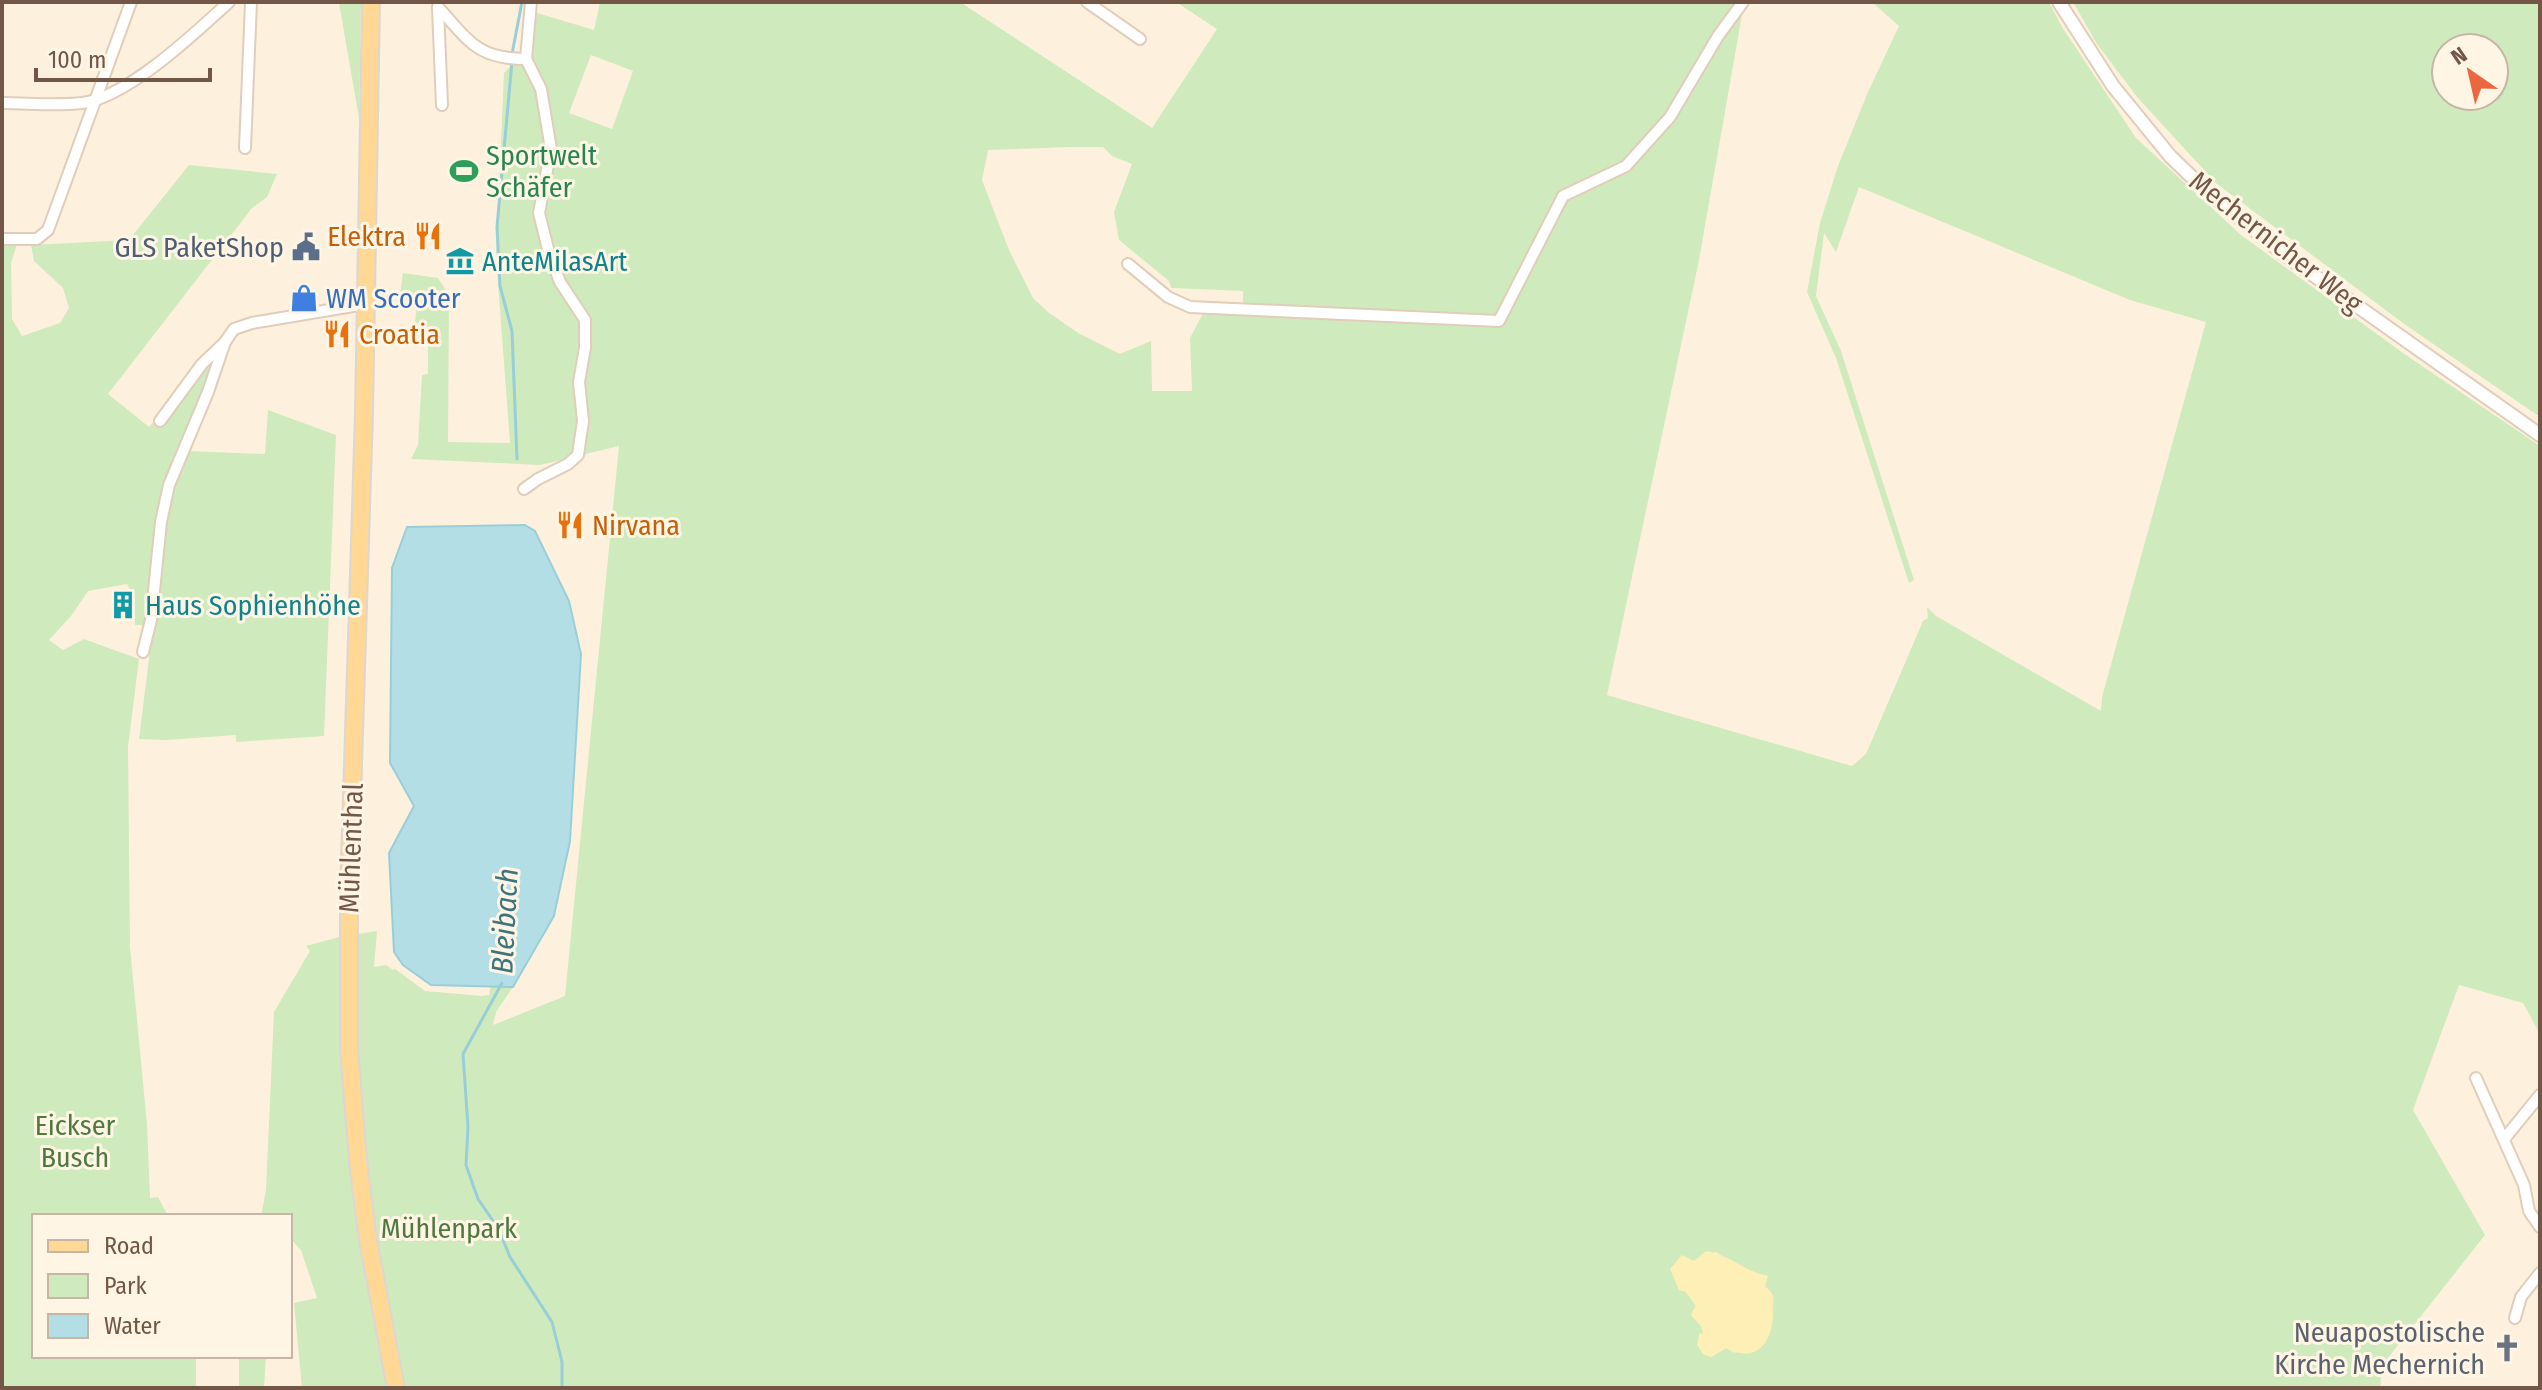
<svg xmlns="http://www.w3.org/2000/svg" width="2542" height="1390" viewBox="0 0 2542 1390" font-family="'Fira Sans Condensed',sans-serif">
<rect width="100%" height="100%" fill="#fdf1de"/>
<!-- green -->
<g fill="#cfeabd" fill-rule="evenodd">
<polygon points="339,2 361,2 359,118 339,3"/>
<path d="M600 2H960L1152 128 1217 29 1176 2H1751L1743 9 1699 260 1607 695 1852 766 1866 754 1923 621 1928 618 1927 607 1936 616 2101 711 2102 697 2206 322 2130 300 1859 187 1836 252 1824 233 1816 296 1841 351 1914 580 1909 583 1836 358 1807 292 1820 223 1838 166 1868 92 1899 26 1872 2H2049L2062 27 2136 138 2241 235 2403 353 2540 446V1034L2523 1003 2459 985 2413 1110 2485 1235 2380 1368 2381 1388H302L294 1303 317 1298 301 1250 290 1238V1216H261L266 1190 274 1012 310 951 306 946 339 937 377 931 374 967 386 965 393 970 395 969 425 991 482 996 489 995 491 986 513 987 496 1012 493 1025 565 996 619 446 540 465 411 459 418 445 422 375 428 374V345L413 343 417 304 400 294 403 273 438 278 449 295 448 442 510 443 496 256 504 73 533 43 537 13 594 30ZM591 55 633 71 612 129 569 113ZM1069 147H1103L1112 156 1132 164 1114 212 1119 240 1169 281 1171 288 1243 291V304L1497 317 1492 326 1205 310 1190 338 1192 391H1152L1151 341 1120 354 1078 333 1048 312 1033 298 1009 250 982 180 988 150ZM1716 1252C1729 1262 1751 1273 1767 1276L1735 1353 1726 1348 1711 1357 1701 1326 1691 1315 1696 1306 1686 1292 1694 1261Z"/>
<path d="M2073 2H2540V417L2407 326 2216 183 2137 97 2097 44ZM2446 48H2494V96H2446Z"/>
<polygon points="189,165 277,174 267,197 252,208 108,394 149,427 212,360 216,363 172,468 147,625 135,625 135,599 127,584 88,591 71,616 49,640 63,650 84,639 139,659 128,747 130,947 147,1124 150,1198 158,1197 168,1216 34,1216 34,1356 196,1356 196,1388 2,1388 2,244 17,244 11,263 12,319 22,336 60,323 69,308 63,288 34,261 31,245 129,240"/>
<polygon points="268,410 336,435 324,736 236,742 236,735 166,740 139,739 170,488 186,451 265,454"/>
<polygon points="239,1356 266,1356 264,1388 239,1388"/>
</g>
<!-- sand -->
<path fill="#feefb7" d="M1706 1251C1728 1254 1746 1272 1768 1276L1765 1286C1768 1289 1772 1292 1773 1296 1774 1301 1773 1305 1773 1310 1774 1340 1758 1365 1726 1348L1711 1357 1703 1354 1697 1345 1699 1334 1703 1333 1701 1326 1691 1315 1696 1305 1686 1292 1679 1290 1670 1269 1682 1255 1694 1261Z"/>
<!-- water -->
<polygon fill="#b3dee6" stroke="#99ced8" stroke-width="2" points="525,525 535,531 569,601 581,654 570,841 554,916 513,987 431,985 403,965 394,952 389,853 414,806 390,763 392,568 407,527"/>
<g fill="none" stroke-linecap="round" stroke-linejoin="round">
<!-- stream -->
<g stroke="#99ced8" stroke-width="3">
<polyline points="512,54 522,2"/>
<polyline points="512,61 497,227 500,286 512,331 517,459"/>
<polyline points="502,983 463,1054 468,1127 466,1165 478,1199 498,1228 510,1257 552,1322 562,1362 562,1388"/>
</g>
<defs>
<g id="minor">
<polyline points="1087,2 1140,39"/>
<path d="M438 7C469 41 477 59 526 59"/>
<polyline points="438,8 442,105"/>
<polyline points="526,59 531,2"/>
<path d="M2 103C28 103 56 106 82 103 128 97 195 33 229 2"/>
<polyline points="245,148 251,2"/>
<polyline points="2,239 37,239 48,230 131,2"/>
<polyline points="1128,264 1168,297 1190,307 1499,321 1563,196 1626,166 1670,117 1718,36 1743,2"/>
<polyline points="160,421 202,364 225,342 234,329 252,323 365,304"/>
<polyline points="524,489 538,479 568,464 578,455 583,421 579,382 585,348 585,320 560,282 549,253 539,213 551,149 541,89 526,59"/>
<polyline points="143,652 151,620 161,522 169,485 208,392 225,342"/>
<polyline points="2476,1078 2524,1185 2529,1211 2540,1227"/>
<polyline points="2505,1138 2540,1095"/>
<polyline points="2515,1318 2521,1297 2540,1273"/>
</g>
<polyline id="tertiary" points="2059,2 2113,86 2170,156 2202,187 2285,255 2540,435"/>
<polyline id="primary" points="371,2 364,413 349,894 349,1048 358,1161 368,1240 396,1388"/>
</defs>
<!-- minor casing -->
<use href="#minor" stroke="#e0cdba" stroke-width="14"/>
<!-- tertiary casing -->
<use href="#tertiary" stroke="#e0cdba" stroke-width="16"/>
<!-- primary casing -->
<use href="#primary" stroke="#ddd6d3" stroke-width="20"/>
<!-- minor -->
<use href="#minor" stroke="#fff" stroke-width="10"/>
<!-- tertiary -->
<use href="#tertiary" stroke="#fff" stroke-width="12"/>
<!-- primary -->
<use href="#primary" stroke="#fed894" stroke-width="16"/>
</g>
<!-- icons -->
<defs>
<symbol id="stadium-bare" viewBox="-9 -9 18 18"><path d="M0-5a6.5 5 0 1 0 0 10a6.5 5 0 1 0 0-10ZM-3.5-1.8h7v3.6h-7Z" fill="#2e9e5b" stroke="#fff5e5" stroke-width="2.5" paint-order="stroke"/></symbol>
<symbol id="restaurant-bare" viewBox="-9 -9 18 18"><path d="M-5-6h1v4h1v-4h1v4h1v-4h1v5L-1.5 .5V6h-2V.5L-5-1ZM5-6V6H3V1.5H1.5Q1.5-4 5-6Z" fill="#e8710a" stroke="#fff5e5" stroke-width="2.5" paint-order="stroke"/></symbol>
<symbol id="civic-bare" viewBox="-9 -9 18 18"><path d="M-.6-6.5H3V-4.5H.6V-3L4-1V1h2V6H-6V1h2V-1L-.6-3ZM-1.2 2.5V6h2.4V2.5Z" fill="#5c6f8a" stroke="#fff5e5" stroke-width="2.5" paint-order="stroke"/></symbol>
<symbol id="museum-bare" viewBox="-9 -9 18 18"><path d="M0-6L6-3V-2H-6V-3ZM-5-1h2V3h-2ZM-1-1h2V3h-2ZM3-1h2V3H3ZM-6 4H6V6H-6Z" fill="#0f9aa8" stroke="#fff5e5" stroke-width="2.5" paint-order="stroke"/></symbol>
<symbol id="shop-bare" viewBox="-9 -9 18 18"><path d="M-5-2.5h2.3a2.7 3.5 0 0 1 5.4 0H5L5.5 6h-11ZM-1.5-2.5h3a1.5 2.3 0 0 0-3 0Z" fill="#3f7fe0" stroke="#fff5e5" stroke-width="2.5" paint-order="stroke"/></symbol>
<symbol id="building-bare" viewBox="-9 -9 18 18"><path d="M-4-6H4V6H1V3H-1V6H-4ZM-2.5-4.3h1.7v1.8h-1.7ZM.8-4.3h1.7v1.8H.8ZM-2.5-1h1.7V.8h-1.7ZM.8-1h1.7V.8H.8Z" fill="#0f9aa8" stroke="#fff5e5" stroke-width="2.5" paint-order="stroke"/></symbol>
<symbol id="church-bare" viewBox="-9 -9 18 18"><path d="M-1.2-6h2.4v3.5h3.3v2.4h-3.3V6h-2.4V-.1h-3.3v-2.4h3.3Z" fill="#6b7280" stroke="#fff5e5" stroke-width="2.5" paint-order="stroke"/></symbol>
</defs>
<g fill-rule="evenodd">
<use href="#stadium-bare" x="444" y="151" width="40" height="40"/>
<use href="#restaurant-bare" x="408" y="216" width="40" height="40"/>
<use href="#civic-bare" x="286" y="227" width="40" height="40"/>
<use href="#museum-bare" x="440" y="241" width="40" height="40"/>
<use href="#shop-bare" x="284" y="278" width="40" height="40"/>
<use href="#restaurant-bare" x="317" y="314" width="40" height="40"/>
<use href="#restaurant-bare" x="550" y="505" width="40" height="40"/>
<use href="#building-bare" x="103" y="585" width="40" height="40"/>
<use href="#church-bare" x="2487" y="1328" width="40" height="40"/>
</g>
<g text-anchor="middle" dominant-baseline="central" stroke-width="6" stroke-linejoin="round" paint-order="stroke">
<!-- leisure labels -->
<g font-size="28" fill="#27864d" stroke="#fff5e5" text-anchor="start">
<text x="486" y="155">Sportwelt<tspan x="486" dy="32">Schäfer</tspan></text>
</g>
<!-- food labels -->
<g font-size="28" fill="#c56008" stroke="#fff5e5" text-anchor="start">
<text x="406" y="236" text-anchor="end">Elektra</text>
<text x="359" y="334">Croatia</text>
<text x="592" y="525">Nirvana</text>
</g>
<!-- street labels -->
<g font-size="28" fill="#735646" stroke="#fff5e5">
<text transform="translate(2276 242) rotate(38)">Mechernicher Weg</text>
<text transform="translate(351 848) rotate(-88)">Mühlenthal</text>
</g>
<!-- service labels -->
<g font-size="28" fill="#4e5e75" stroke="#fff5e5" text-anchor="end">
<text x="284" y="247">GLS PaketShop</text>
</g>
<!-- culture labels -->
<g font-size="28" fill="#0d838f" stroke="#fff5e5" text-anchor="start">
<text x="482" y="261">AnteMilasArt</text>
<text x="145" y="605">Haus Sophienhöhe</text>
</g>
<!-- shop labels -->
<g font-size="28" fill="#366cbe" stroke="#fff5e5" text-anchor="start">
<text x="326" y="298">WM Scooter</text>
</g>
<!-- park labels -->
<g font-size="28" fill="#4f793e" stroke="#fff5e5">
<text x="75" y="1125">Eickser<tspan x="75" dy="32">Busch</tspan></text>
<text x="449" y="1228">Mühlenpark</text>
</g>
<!-- worship labels -->
<g font-size="28" fill="#5b616d" stroke="#fff5e5" text-anchor="end">
<text x="2485" y="1332">Neuapostolische<tspan x="2485" dy="32">Kirche Mechernich</tspan></text>
</g>
<!-- water labels -->
<g font-size="30" font-style="italic" fill="#3c7480" stroke="#fff5e5">
<text transform="translate(505 921) rotate(-87)">Bleibach</text>
</g>
</g>
<!-- border -->
<rect width="2542" height="1390" fill="none" stroke="#735646" stroke-width="8"/>
<!-- legend -->
<rect x="32" y="1214" width="260" height="144" fill="#fff5e5" stroke="#c7b5a5" stroke-width="2"/>
<rect x="48" y="1240" width="40" height="12" fill="#fed894" stroke="#c7b5a5" stroke-width="2"/>
<text x="104" y="1254" font-size="24" fill="#735646">Road</text>
<rect x="48" y="1274" width="40" height="24" fill="#cfeabd" stroke="#c7b5a5" stroke-width="2"/>
<text x="104" y="1294" font-size="24" fill="#735646">Park</text>
<rect x="48" y="1314" width="40" height="24" fill="#b3dee6" stroke="#c7b5a5" stroke-width="2"/>
<text x="104" y="1334" font-size="24" fill="#735646">Water</text>
<!-- north arrow -->
<g transform="translate(2470 72) rotate(326)"><circle r="38" fill="#fff5e5" stroke="#c7b5a5" stroke-width="2"/>
<path d="M0-6L14 30L0 20L-14 30Z" fill="#eb673f"/>
<text y="-12" font-size="22" font-weight="bold" text-anchor="middle" fill="#735646">N</text>
</g>
<!-- scale -->
<path d="M36 68v12h174v-12" fill="none" stroke="#735646" stroke-width="4"/>
<text x="48" y="68" font-size="24" fill="#735646" stroke="#fff5e5" stroke-width="6" paint-order="stroke">100 m</text>
</svg>
